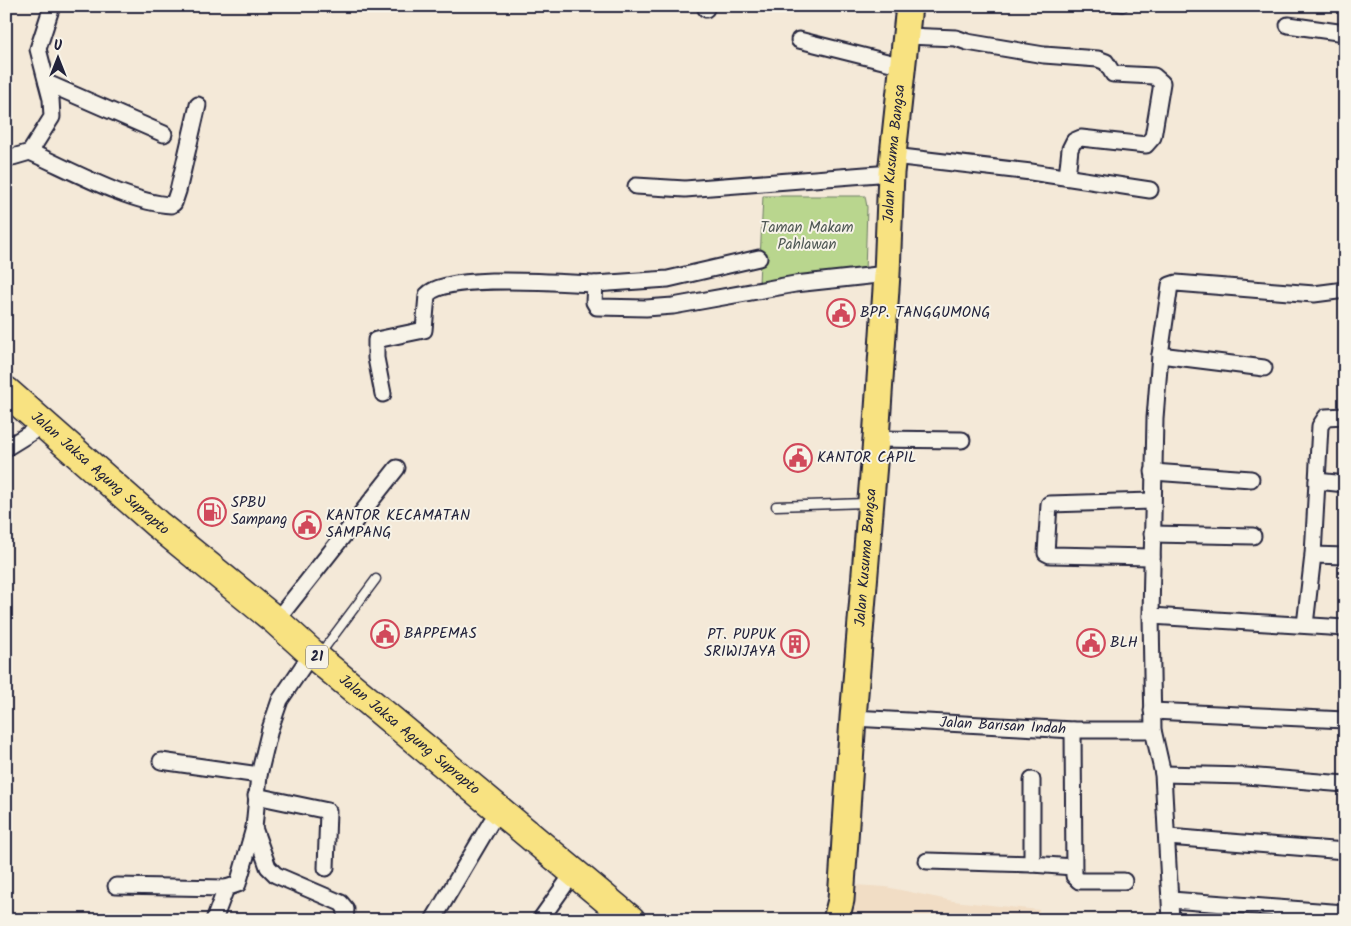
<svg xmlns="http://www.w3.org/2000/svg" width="1351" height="926" viewBox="0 0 1351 926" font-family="Kalam,sans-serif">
<rect width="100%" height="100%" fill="#f4e9d8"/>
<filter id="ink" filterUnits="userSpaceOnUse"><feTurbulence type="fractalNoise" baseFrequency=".02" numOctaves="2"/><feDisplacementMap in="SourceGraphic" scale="10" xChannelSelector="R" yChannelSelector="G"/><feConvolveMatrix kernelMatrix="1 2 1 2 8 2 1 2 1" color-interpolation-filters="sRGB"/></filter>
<g filter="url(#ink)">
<!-- built -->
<polygon fill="#f1ddc5" points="854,885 886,887 953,901 1039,910 1039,920 851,920"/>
<!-- green -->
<polygon fill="#b9d68e" stroke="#6e7c64" points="763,196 865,196 867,207 865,272 759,283"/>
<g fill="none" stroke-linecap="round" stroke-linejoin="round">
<defs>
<g id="lane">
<polyline points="1115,6 1123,7"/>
<polyline points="776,506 866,503"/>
<polyline points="320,654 376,579"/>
</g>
<g id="street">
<polyline points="706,9 707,6"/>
<polyline points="1288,25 1345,33"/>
<polyline points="906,36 956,38 967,42 1044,55 1098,59 1106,62 1113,74 1154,76 1162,83 1153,137 1146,145 1081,138 1074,141 1070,149 1067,177"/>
<polyline points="799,40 903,66"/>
<polyline points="47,83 164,134"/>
<path d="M30 152C69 169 129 203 171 205L174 203 178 191 198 105"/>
<polyline points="893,156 1031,172 1150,190"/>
<polyline points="6,159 30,152 52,117 51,99 38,49 52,6"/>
<polyline points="636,186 685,189 891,173"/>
<polyline points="595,284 668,279 759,258"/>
<polyline points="1160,355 1264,368"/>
<path d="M383 394 376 358V340L424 330 427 295C446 273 564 283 595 284L594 302 597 307 646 308 673 306 795 284 887 274"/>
<polyline points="876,439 962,440"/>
<polyline points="6,448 32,432"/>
<polyline points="1153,472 1251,479"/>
<polyline points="1317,481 1345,484"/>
<polyline points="1152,534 1253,536"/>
<polyline points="1313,555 1345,556"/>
<polyline points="1152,557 1050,555 1046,553 1049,504 1152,501"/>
<polyline points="1151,616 1345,628"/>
<polyline points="276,621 397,468"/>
<polyline points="1305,625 1313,555 1320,426 1326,417 1345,416"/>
<polyline points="303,666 280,700 270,729 259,775 254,828 268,867 276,875 341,903 346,909 345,920"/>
<polyline points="1152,711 1345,720"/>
<path id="s1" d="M853 718 1073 730H1153"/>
<polyline points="1073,730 1074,876 1079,881 1124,881"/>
<polyline points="161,761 259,775"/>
<polyline points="1163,774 1246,776 1345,784"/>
<polyline points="1032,780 1032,864 1073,867"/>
<polyline points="256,796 328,811 326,868"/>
<polyline points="1168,837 1345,851"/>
<polyline points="927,861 1032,864"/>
<polyline points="116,886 226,888 238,884 254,828"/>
<polyline points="1171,900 1345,913"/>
<polyline points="214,920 226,888"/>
<polyline points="433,920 491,822"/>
<polyline points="540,920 574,872"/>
<polyline points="1171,920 1163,774 1153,730 1151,616 1155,418 1160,355 1170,285 1176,283 1314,294 1345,290"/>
</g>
<g id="primary">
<path id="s2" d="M836 920 841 900 853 718 876 439 887 274 891 173 909 6"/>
</g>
<g id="highway">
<path id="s3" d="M6 391 157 524 276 621 317 658 631 920"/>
</g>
</defs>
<!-- lane casing -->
<use href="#lane" stroke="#22223b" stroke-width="11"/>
<!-- street casing -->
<use href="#street" stroke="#22223b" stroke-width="19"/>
<!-- primary casing -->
<use href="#primary" stroke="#22223b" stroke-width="29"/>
<!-- highway casing -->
<use href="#highway" stroke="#22223b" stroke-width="31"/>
<!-- lane -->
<use href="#lane" stroke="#f7f3e8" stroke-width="8"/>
<!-- street -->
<use href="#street" stroke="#f7f3e8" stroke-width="15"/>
<!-- primary -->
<use href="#primary" stroke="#f8e281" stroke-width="25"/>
<!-- highway -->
<use href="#highway" stroke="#f8e281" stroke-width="28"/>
</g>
</g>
<!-- icons -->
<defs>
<symbol id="civic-ring" viewBox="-11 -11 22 22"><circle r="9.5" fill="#f7f3e8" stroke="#d1495b" stroke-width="1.5"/><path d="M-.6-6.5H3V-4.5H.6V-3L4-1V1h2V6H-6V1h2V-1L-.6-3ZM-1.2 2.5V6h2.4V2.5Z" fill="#d1495b"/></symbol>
<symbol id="fuel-ring" viewBox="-11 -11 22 22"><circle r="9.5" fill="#f7f3e8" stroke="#d1495b" stroke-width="1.5"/><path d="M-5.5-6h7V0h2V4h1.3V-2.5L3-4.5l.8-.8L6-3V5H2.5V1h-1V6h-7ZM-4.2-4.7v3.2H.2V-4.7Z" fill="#d1495b"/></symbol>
<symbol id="building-ring" viewBox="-11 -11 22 22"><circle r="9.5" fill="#f7f3e8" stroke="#d1495b" stroke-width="1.5"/><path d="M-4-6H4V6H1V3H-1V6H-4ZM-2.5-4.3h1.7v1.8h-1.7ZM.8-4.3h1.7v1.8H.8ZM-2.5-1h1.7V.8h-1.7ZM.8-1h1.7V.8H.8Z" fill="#d1495b"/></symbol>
</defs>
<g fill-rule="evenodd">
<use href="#civic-ring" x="825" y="297" width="32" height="32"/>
<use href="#civic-ring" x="782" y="442" width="32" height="32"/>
<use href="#fuel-ring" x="196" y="496" width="32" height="32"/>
<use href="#civic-ring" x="291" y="509" width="32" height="32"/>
<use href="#civic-ring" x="369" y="618" width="32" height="32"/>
<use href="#civic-ring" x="1075" y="627" width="32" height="32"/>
<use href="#building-ring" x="779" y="628" width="32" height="32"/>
</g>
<g text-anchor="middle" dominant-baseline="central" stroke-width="4" stroke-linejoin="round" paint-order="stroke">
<!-- shield labels -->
<rect fill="#f7f3e8" stroke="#62616f" stroke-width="1" x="306" y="645.5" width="22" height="23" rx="4"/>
<g font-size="14" font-weight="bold" fill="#22223b">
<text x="317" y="657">21</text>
</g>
<!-- street labels -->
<g font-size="15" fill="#22223b" stroke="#f7f3e8">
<text stroke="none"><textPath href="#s2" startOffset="769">Jalan Kusuma Bangsa</textPath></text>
<text stroke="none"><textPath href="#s3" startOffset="125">Jalan Jaksa Agung Suprapto</textPath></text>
<text stroke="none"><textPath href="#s2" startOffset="364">Jalan Kusuma Bangsa</textPath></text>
<text stroke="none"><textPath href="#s1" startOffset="150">Jalan Barisan Indah</textPath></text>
<text stroke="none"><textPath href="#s3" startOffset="530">Jalan Jaksa Agung Suprapto</textPath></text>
</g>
<!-- park labels -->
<g font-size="15" fill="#4f5854" stroke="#f7f3e8">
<text x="807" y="228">Taman Makam<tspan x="807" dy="17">Pahlawan</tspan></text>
</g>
<!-- poi labels -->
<g font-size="15" fill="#22223b" stroke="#f7f3e8" text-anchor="start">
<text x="860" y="313">BPP. TANGGUMONG</text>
<text x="817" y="458">KANTOR CAPIL</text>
<text x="231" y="503">SPBU<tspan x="231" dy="17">Sampang</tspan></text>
<text x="326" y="516">KANTOR KECAMATAN<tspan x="326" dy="17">SAMPANG</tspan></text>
<text x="404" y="634">BAPPEMAS</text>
<text x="776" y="635" text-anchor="end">PT. PUPUK<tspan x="776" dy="17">SRIWIJAYA</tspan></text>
<text x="1110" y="643">BLH</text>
</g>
</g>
<!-- margin -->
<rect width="1351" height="926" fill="none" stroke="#f7f3e8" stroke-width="25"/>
<rect x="12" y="12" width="1326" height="901" fill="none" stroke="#22223b" stroke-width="2" filter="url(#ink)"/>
<!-- north arrow -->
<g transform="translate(58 58)" stroke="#f7f3e8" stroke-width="4" paint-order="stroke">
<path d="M0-4L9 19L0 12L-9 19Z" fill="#22223b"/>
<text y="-8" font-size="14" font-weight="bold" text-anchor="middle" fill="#22223b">U</text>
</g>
</svg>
